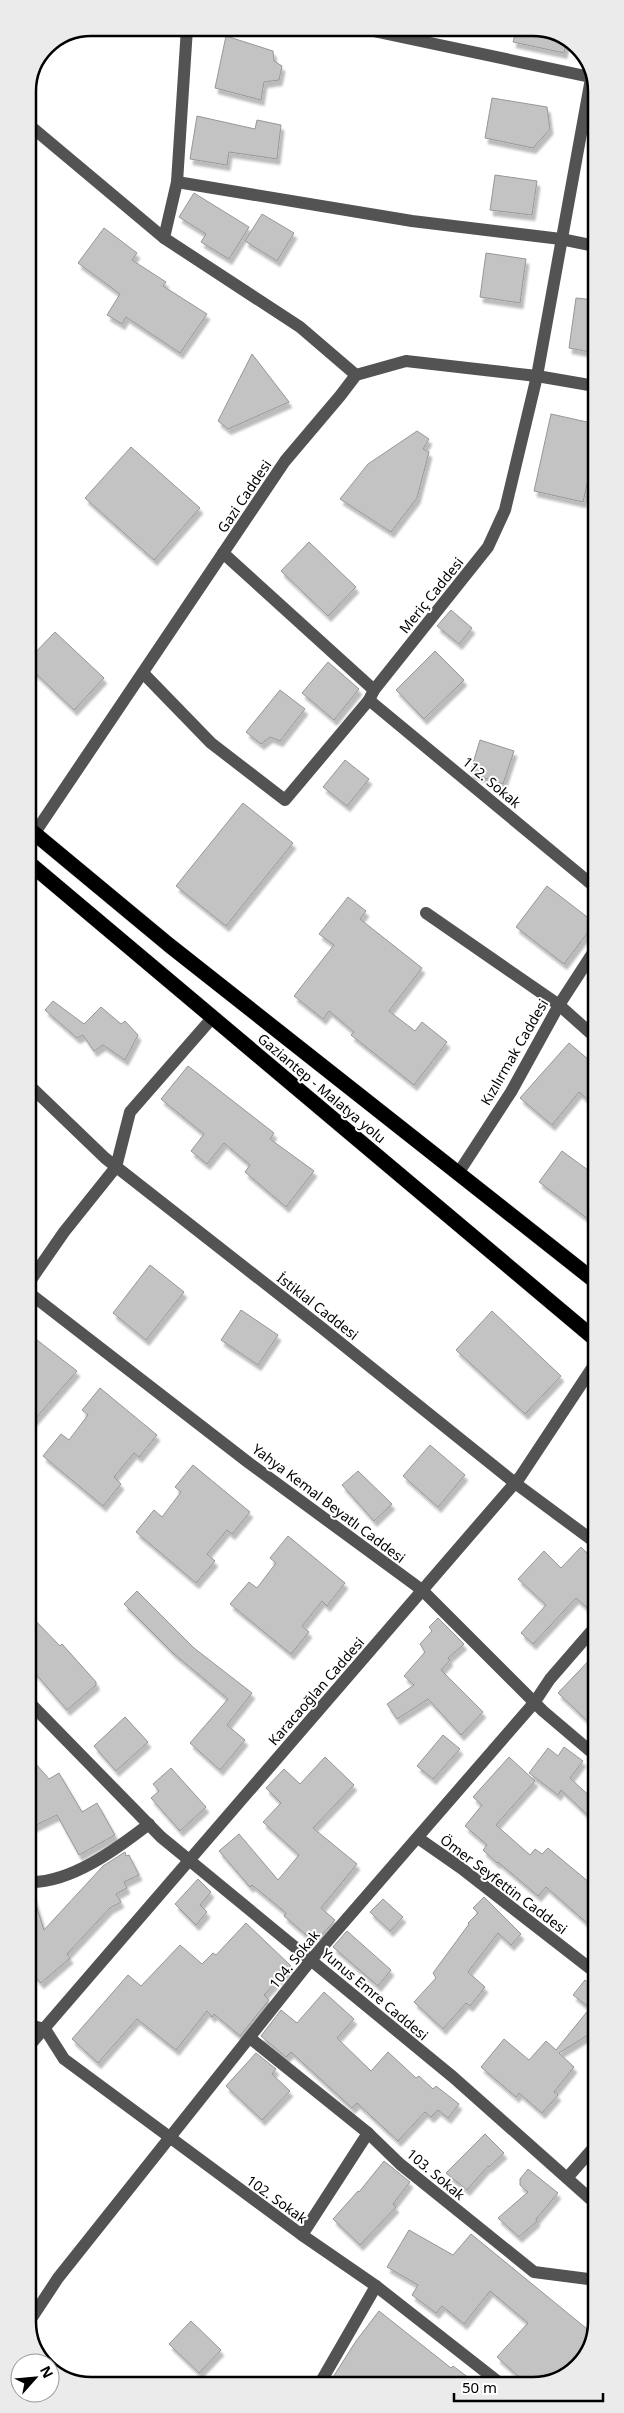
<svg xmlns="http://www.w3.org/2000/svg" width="624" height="2413" viewBox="0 0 624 2413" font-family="'Noto Sans',sans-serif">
<defs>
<filter id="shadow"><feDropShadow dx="3" dy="5.5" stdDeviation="1" flood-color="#0004"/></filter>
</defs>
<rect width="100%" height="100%" fill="#fff"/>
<!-- building -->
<g fill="#c3c3c3" stroke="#979797" filter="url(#shadow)">
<polygon points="517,28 541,28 567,40 564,53 513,42"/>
<polygon points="226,36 273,51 274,61 282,66 279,80 264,82 261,100 215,88"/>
<polygon points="492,98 547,107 550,129 533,148 485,138"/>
<polygon points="197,116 255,129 257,120 281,125 277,159 229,152 227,165 190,159"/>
<polygon points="495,175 537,181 532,215 490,210"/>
<polygon points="194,193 249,227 229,259 201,242 206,234 179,217"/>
<polygon points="262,214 294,233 277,261 245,241"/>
<polygon points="104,228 137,253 132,260 166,282 163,286 207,314 180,353 126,317 122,324 107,315 120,294 78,263"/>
<polygon points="486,253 526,259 520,303 480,297"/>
<polygon points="576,298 595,300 595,353 569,348"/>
<polygon points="252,354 289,402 228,429 218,421"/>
<polygon points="551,414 596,424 596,446 583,502 534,491"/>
<polygon points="417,431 429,439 423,449 429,452 417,498 391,532 340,499 368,464"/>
<polygon points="131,447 200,508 154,560 85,498"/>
<polygon points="309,542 356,587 328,616 281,571"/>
<polygon points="451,610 472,628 459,644 437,626"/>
<polygon points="55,632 104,678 74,710 28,666 28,660"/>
<polygon points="435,651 464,680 424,719 396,690"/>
<polygon points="328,662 359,689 334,720 302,693"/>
<polygon points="280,690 305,709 280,741 270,737 261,744 246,732"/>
<polygon points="480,740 514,751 503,784 470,773"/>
<polygon points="345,760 369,779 347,806 323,787"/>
<polygon points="243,803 293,843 226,926 176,886"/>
<polygon points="547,886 595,923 564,964 516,927"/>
<polygon points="348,897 366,911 360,919 422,968 389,1011 415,1031 422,1022 447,1042 414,1085 351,1035 354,1032 329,1011 323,1019 294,996 334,945 319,934"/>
<polygon points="53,1001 84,1024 101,1007 121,1024 125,1021 138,1035 125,1060 103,1045 94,1051 83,1035 77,1038 45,1010"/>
<polygon points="569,1043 596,1066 596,1107 579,1092 552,1125 520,1098"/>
<polygon points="188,1066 274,1133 270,1139 314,1171 286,1207 245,1172 250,1165 224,1143 207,1164 191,1151 204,1134 161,1099"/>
<polygon points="562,1151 596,1176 596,1225 539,1182"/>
<polygon points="150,1265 184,1292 146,1340 113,1313"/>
<polygon points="241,1310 278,1335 258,1365 221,1340"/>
<polygon points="492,1311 561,1376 525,1414 456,1350"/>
<polygon points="28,1333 77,1371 28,1427"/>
<polygon points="100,1388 157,1435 139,1457 134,1453 114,1477 121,1484 103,1506 43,1456 61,1434 69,1440 88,1415 82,1410"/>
<polygon points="430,1445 465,1475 438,1507 403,1476"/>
<polygon points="193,1465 250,1512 232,1534 227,1530 207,1554 215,1561 196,1583 136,1532 154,1510 162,1517 181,1492 175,1487"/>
<polygon points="358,1471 392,1504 374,1521 342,1485"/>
<polygon points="288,1536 345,1583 327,1606 322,1601 302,1626 309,1632 291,1654 230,1604 249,1582 257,1588 276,1563 270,1558"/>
<polygon points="581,1547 596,1562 596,1616 576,1598 533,1644 521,1633 546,1605 518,1579 544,1551 561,1568"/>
<polygon points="137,1591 194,1648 252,1693 227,1725 245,1740 220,1770 190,1743 228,1699 173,1653 124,1604"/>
<polygon points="28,1613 60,1646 62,1644 96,1682 96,1685 67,1710 28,1665"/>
<polygon points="438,1618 464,1644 448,1658 450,1660 441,1670 483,1712 461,1735 428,1699 397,1719 387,1704 414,1685 404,1676 425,1652 420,1644 432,1631 429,1627"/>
<polygon points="596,1653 596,1729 558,1693"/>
<polygon points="125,1717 148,1742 116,1771 94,1746"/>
<polygon points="443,1735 460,1749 433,1779 417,1766"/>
<polygon points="564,1747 583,1761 570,1778 596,1802 596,1823 561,1790 558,1795 529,1773 548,1748 558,1756"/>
<polygon points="28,1755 49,1779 59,1773 82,1812 97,1803 115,1835 79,1855 57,1815 28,1829"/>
<polygon points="325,1757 354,1785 313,1828 357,1864 321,1908 335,1920 320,1937 316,1934 311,1939 284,1916 286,1913 252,1885 250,1887 219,1851 239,1834 278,1880 299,1855 263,1822 281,1803 266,1788 284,1769 300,1784"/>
<polygon points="509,1757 535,1781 496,1825 530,1855 535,1849 542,1854 548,1848 596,1888 596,1914 588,1924 546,1887 538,1896 498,1862 497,1863 483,1850 487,1845 465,1826 482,1805 473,1797"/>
<polygon points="171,1768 206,1807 180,1831 151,1798 159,1791 153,1784"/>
<polygon points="125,1852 126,1856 129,1855 139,1875 124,1882 127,1888 116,1894 121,1902 110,1908 67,1954 70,1958 41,1983 28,1969 28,1893 32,1892 44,1930 103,1866"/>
<polygon points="198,1879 211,1892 200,1905 207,1912 196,1925 175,1904"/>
<polygon points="484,1897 521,1934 511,1945 498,1933 468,1972 485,1987 470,2006 466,2003 443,2029 414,2002 436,1978 433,1973 469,1924 468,1923 478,1913 473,1908"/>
<polygon points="383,1899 403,1917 390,1931 370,1912"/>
<polygon points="246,1923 291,1966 264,1995 269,2000 240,2036 214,2014 212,2017 207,2011 176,2050 137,2019 98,2063 72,2039 128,1975 141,1986 180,1945 202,1964 213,1953 216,1955"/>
<polygon points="347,1931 391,1970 378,1986 333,1947"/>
<polygon points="585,1980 596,1989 596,2042 588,2035 559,2053 574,2067 554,2092 558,2095 542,2113 519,2093 516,2097 481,2067 504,2039 529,2060 546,2041 556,2050 590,2008 573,1995"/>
<polygon points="324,1992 354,2019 337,2038 371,2071 388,2052 416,2078 419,2076 433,2089 436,2086 459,2104 448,2118 438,2110 431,2117 425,2112 398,2141 357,2103 352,2108 291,2052 286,2057 261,2036 281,2010 297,2023"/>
<polygon points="256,2053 276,2069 272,2074 290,2091 262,2120 226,2086"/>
<polygon points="485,2134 504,2153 489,2167 488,2166 467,2190 446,2173"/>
<polygon points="384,2161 410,2182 393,2204 396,2207 360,2245 333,2219 358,2191 359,2192"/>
<polygon points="528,2169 558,2193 536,2219 537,2221 519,2237 498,2218 528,2192 520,2185 520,2179"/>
<polygon points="409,2230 453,2255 471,2234 592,2333 581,2364 545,2384 527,2384 497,2357 528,2323 490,2291 464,2324 442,2306 436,2313 412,2295 418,2285 387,2267"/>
<polygon points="379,2311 451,2368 453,2366 477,2384 328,2385 356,2341"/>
<polygon points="191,2321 221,2350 199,2373 169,2344"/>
</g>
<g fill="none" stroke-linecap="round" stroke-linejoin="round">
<defs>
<g id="highway">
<polyline points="28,828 169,945 596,1282"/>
<polyline points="28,862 596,1340"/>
</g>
</defs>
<!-- highway casing -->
<use href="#highway" stroke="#dbdbdb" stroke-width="16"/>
<!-- minor -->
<g stroke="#535353" stroke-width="12">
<polyline points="187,28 177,182 164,238 300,327 356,375"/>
<polyline points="359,28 595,78"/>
<polyline points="28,124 164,238"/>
<polyline points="177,182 412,221 561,239 595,246"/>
<polyline points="223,553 374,690"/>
<polyline points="143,673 211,743 285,800 369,700 374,690 488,547 505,510 537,376 592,73"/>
<polyline points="369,700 596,888"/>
<polyline points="28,843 285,461 340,396 356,375 406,361 537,376 595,386"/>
<polyline points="426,913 559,1005 596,1038"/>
<polyline points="28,1084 105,1158 322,1328 515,1483 596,1543"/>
<polyline points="459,1172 511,1092 559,1005 596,948"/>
<polyline points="28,1284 64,1232 116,1167 130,1112 213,1017"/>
<polyline points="28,1292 249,1463 422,1590 543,1711 596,1756"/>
<polyline points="28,1701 161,1837 453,2077 596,2204"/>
<polyline points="418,1838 461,1868 596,1973"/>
<path d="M28 1882C70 1884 118 1848 149 1824"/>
<polyline points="29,2025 45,2029"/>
<polyline points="45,2029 64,2059 302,2235 376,2286 501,2384"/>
<polyline points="250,2038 368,2133"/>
<polyline points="29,2046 520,1477 596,1362"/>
<polyline points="567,2178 596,2145"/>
<polyline points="302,2235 368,2133 400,2164 534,2272 596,2280"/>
<polyline points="29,2322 58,2278 311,1960 534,1703 550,1679 596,1626"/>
<polyline points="319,2385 376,2286"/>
</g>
<!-- highway -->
<use href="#highway" stroke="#000" stroke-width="15"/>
</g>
<g text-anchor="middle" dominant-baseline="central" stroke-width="4" stroke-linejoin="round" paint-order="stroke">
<!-- street labels -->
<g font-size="14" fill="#000" stroke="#fff">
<text transform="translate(244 496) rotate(-56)">Gazi Caddesi</text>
<text transform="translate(431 595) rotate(-51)">Meriç Caddesi</text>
<text transform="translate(492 782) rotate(40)">112. Sokak</text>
<text transform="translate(514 1052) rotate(-60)">Kızılırmak Caddesi</text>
<text transform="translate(322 1088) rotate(40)">Gaziantep - Malatya yolu</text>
<text transform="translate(318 1306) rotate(38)">İstiklal Caddesi</text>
<text transform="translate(329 1503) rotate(37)">Yahya Kemal Beyatlı Caddesi</text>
<text transform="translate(316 1691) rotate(-49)">Karacaoğlan Caddesi</text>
<text transform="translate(504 1884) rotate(37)">Ömer Seyfettin Caddesi</text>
<text transform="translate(294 1959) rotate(-51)">104. Sokak</text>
<text transform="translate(375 1994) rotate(40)">Yunus Emre Caddesi</text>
<text transform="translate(436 2174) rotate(40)">103. Sokak</text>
<text transform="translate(277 2199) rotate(36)">102. Sokak</text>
</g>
</g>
<!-- crop -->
<path d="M0 0H624V2413H0ZM91 36H533A55 55 0 0 1 588 91V2322A55 55 0 0 1 533 2377H91A55 55 0 0 1 36 2322V91A55 55 0 0 1 91 36Z" fill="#ebebeb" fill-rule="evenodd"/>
<path fill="none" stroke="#000" stroke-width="2.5" d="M91 36H533A55 55 0 0 1 588 91V2322A55 55 0 0 1 533 2377H91A55 55 0 0 1 36 2322V91A55 55 0 0 1 91 36Z"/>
<!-- north arrow -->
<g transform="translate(35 2378) rotate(63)"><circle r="24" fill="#ffffff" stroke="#999999"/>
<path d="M0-4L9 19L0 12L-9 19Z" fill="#000000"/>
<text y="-8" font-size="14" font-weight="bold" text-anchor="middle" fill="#000000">N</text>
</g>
<!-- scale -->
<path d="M454 2393v8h149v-8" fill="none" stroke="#000000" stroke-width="2.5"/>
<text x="462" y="2393" font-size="15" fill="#000000" stroke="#ffffff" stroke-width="4" paint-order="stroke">50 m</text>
</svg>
